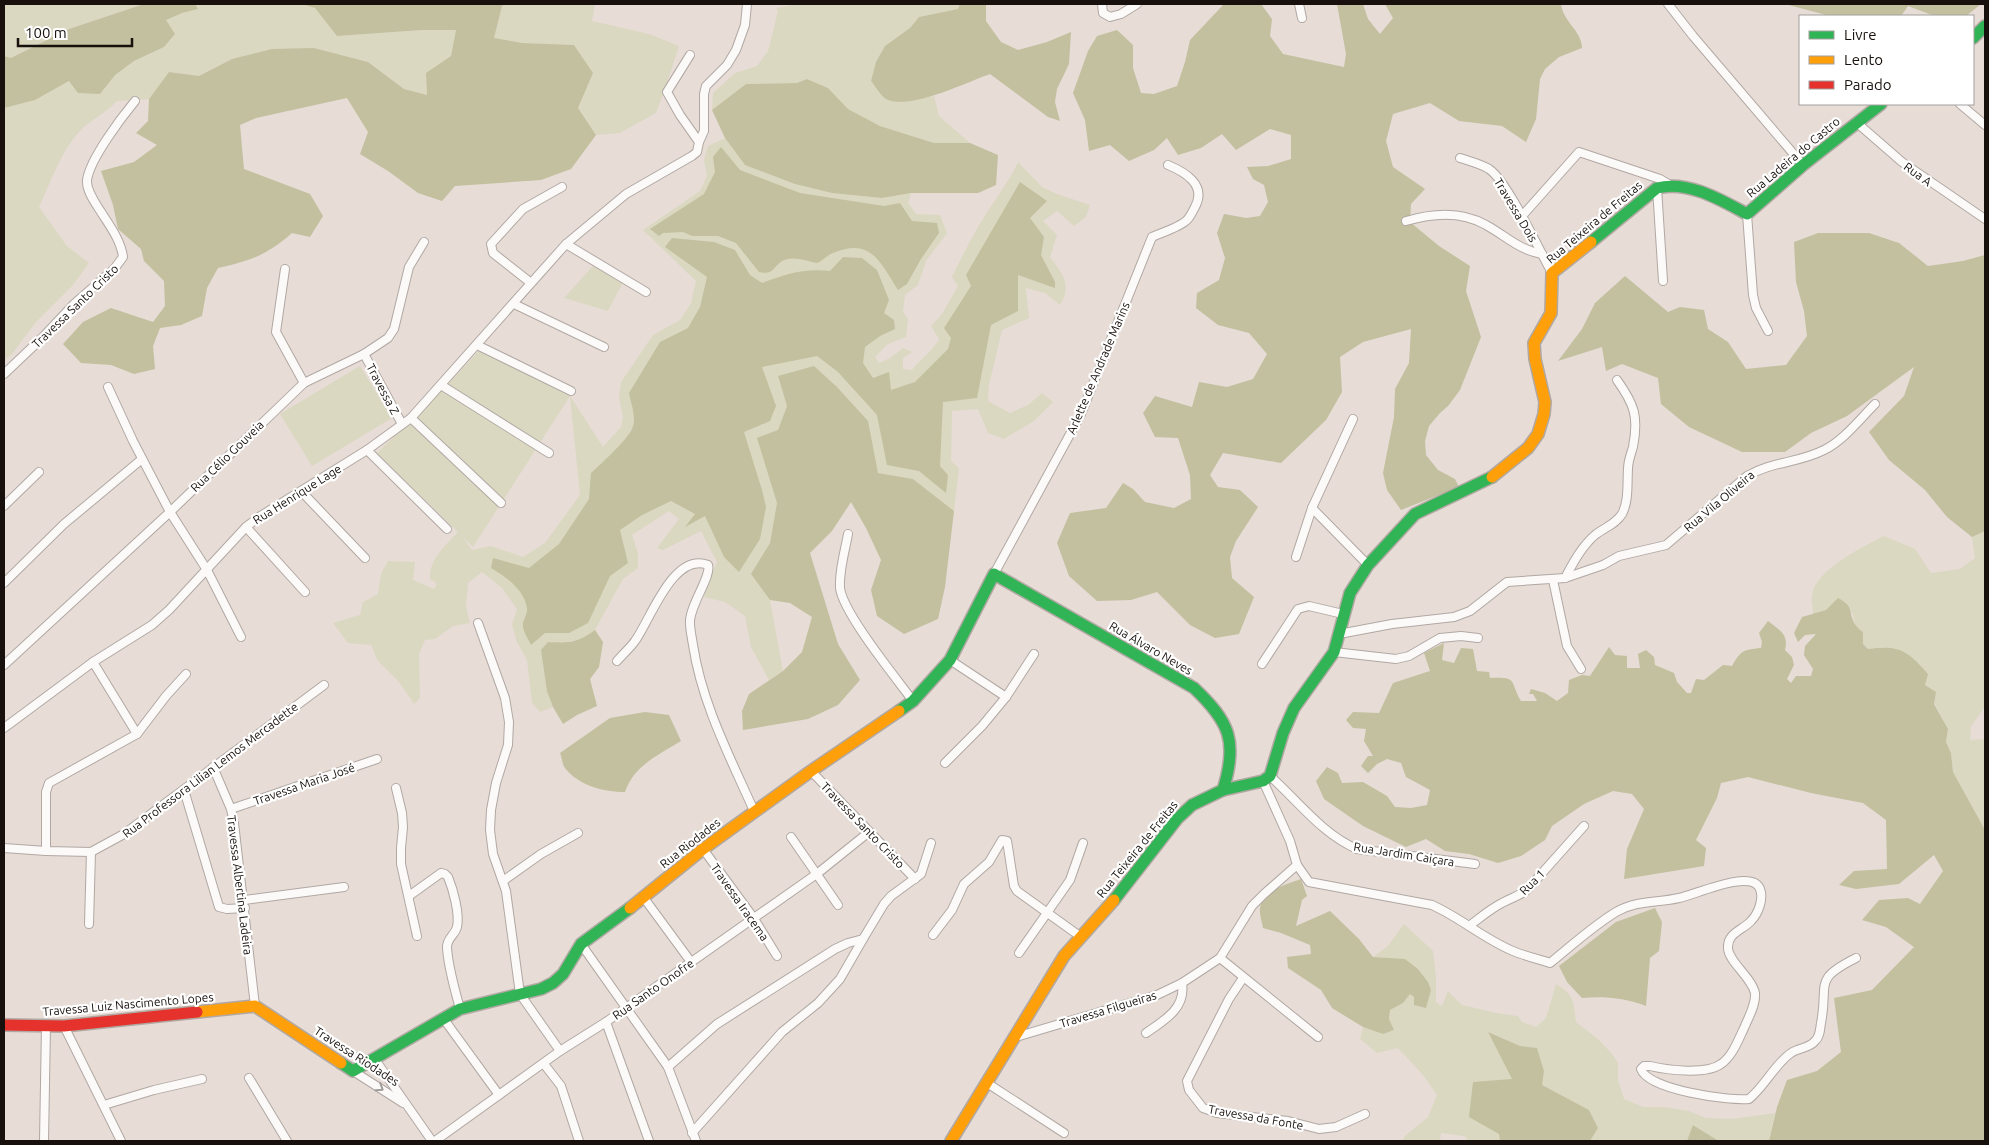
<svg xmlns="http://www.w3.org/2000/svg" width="1989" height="1145" viewBox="0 0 1989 1145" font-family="Ubuntu,sans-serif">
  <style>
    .green { fill: #dad8c1; fill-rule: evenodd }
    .forest { fill: #c2c09e }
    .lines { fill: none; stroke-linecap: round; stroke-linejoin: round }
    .street-casing { stroke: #b1a8a3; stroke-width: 10 }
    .fast-casing { stroke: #b1a8a3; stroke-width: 14 }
    .slow-casing { stroke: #b1a8a3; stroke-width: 14 }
    .jam-casing { stroke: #b1a8a3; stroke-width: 14 }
    .street { stroke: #fbfaf9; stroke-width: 8 }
    .fast { stroke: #30b455; stroke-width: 11 }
    .slow { stroke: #ff9f0a; stroke-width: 11 }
    .jam { stroke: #e5322d; stroke-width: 11 }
    .oneway { stroke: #a09c9a }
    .labels { text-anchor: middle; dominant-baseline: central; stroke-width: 4.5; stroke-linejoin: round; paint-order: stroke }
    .street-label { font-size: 12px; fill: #17100c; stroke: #fff }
  </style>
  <rect width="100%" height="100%" fill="#e7dcd6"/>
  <!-- green -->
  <g class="green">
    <polygon points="4,4 144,4 69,29 11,58 4,56"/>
    <path d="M195 4H302L315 8 338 36 422 30H456L451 56 426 73 427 95 404 89 368 62 314 48 232 59 199 76 169 72 149 99 117 101C107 112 94 118 83 128 61 149 52 180 39 207L67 246 89 263 73 285 36 322 12 354 4 361V108L35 100 69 81 100 94 114 75 134 61 164 47 165 20 182 13 198 9Z"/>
    <polygon points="506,4 595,4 592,21 649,34 679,46 665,89 656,113 620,133 596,135 578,108 593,73 574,45 522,43 494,38 502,6"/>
    <polygon points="798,4 960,4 958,9 919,17 910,28 885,46 871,81 886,99 904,102 934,96 939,116 970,143 934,143 880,126 848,109 828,88 807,79 797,83 746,84 712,110 713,93 735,73 757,66 768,51 778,11 776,8"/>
    <path d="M725 138 745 165 795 184 832 193 882 198 911 193 908 203 916 214 940 215 947 233 926 261 918 285 905 295 903 312 908 319 906 337 888 344 875 357 879 363 890 358 903 348 912 352 903 358V369L912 370C920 359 933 351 939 339L931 326 942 314 958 286 952 277C965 250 979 223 996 199 1004 186 1012 176 1018 162L1042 187 1057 194 1090 205 1086 217 1074 226 1057 211 1043 221 1057 235 1050 257C1062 273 1073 285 1060 305L1045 293 1026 288 1029 318 1002 330 989 385 988 401 1010 413 1028 405 1042 393 1053 402 1034 421 1004 439 988 433 978 409 952 411 951 461 959 468 954 511 913 479 878 473 872 449 778 376 787 406 778 430 768 471 777 503 770 543 752 574 770 600 783 671 769 680 751 647 745 616 725 602 704 597 707 584 717 562 701 531 663 550 657 548 679 519 669 511 632 535 638 553V568L623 579 595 630 582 639 570 643 548 642C546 668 543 683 553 707L540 712 532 703 527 660 517 642 512 625 517 609 502 588 482 572 468 583 466 607 470 623 453 626 435 639 425 640 419 654 420 698 414 704 399 682 378 661 371 645 348 643 333 623 360 615 363 602 378 594 381 574 388 561 415 562 413 580 434 589 437 584 430 579C429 559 446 545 458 532L377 453 442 390 479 351 570 396 603 447 621 427 623 417 619 397 621 382 653 335 680 320 691 303 696 281 643 230 700 191 707 176 704 160 708 146ZM570 396 580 495 545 543 523 557 491 546 472 550 462 536 473 547Z"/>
    <polygon points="593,266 623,282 608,311 564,298"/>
    <polygon points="360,366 392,418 312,466 280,414"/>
    <path d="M1985 531V707L1971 726 1970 740 1985 739V830L1953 772 1951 753 1946 742 1948 729 1925 685 1922 667 1905 653 1881 647 1869 649 1863 644V632L1854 624 1853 614 1838 599 1826 610 1813 614C1813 608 1811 601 1812 595 1815 570 1864 546 1884 536L1915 549 1931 573 1960 569 1975 558 1972 537Z"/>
    <path d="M1404 924 1433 951 1436 978V1002L1442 1006 1448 991 1462 1005 1496 1013 1518 1016 1522 1022 1536 1027 1546 1018 1556 984C1574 994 1574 1003 1576 1022L1598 1039 1613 1055 1618 1063V1080L1624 1099 1643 1107H1664L1689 1111 1706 1118 1731 1119 1775 1113 1769 1141H1718L1694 1125 1687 1141H1590L1598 1128 1589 1110 1541 1085 1544 1071 1537 1048 1520 1046 1488 1032 1512 1079 1499 1134 1500 1141H1469L1464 1136 1441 1133 1440 1141H1402L1406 1135 1428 1117 1437 1095 1423 1075 1398 1048 1377 1053 1360 1039 1363 1027 1383 1034 1394 1030 1389 1019 1390 1010 1403 1003 1410 994 1414 997V1005L1418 968 1405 959 1373 957 1388 946Z"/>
  </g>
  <!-- forest -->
  <g class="forest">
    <polygon points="144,4 195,4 198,9 182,13 166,20 175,34 164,47 134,61 115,75 100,94 78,93 69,81 35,100 4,108 4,56 11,58 69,29"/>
    <path d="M302 4H506L502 6 494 38 522 43 574 45 593 73 578 108 596 135 571 169 541 180 455 186 442 201 418 193 388 171 360 154 368 132 347 98 256 118 240 125 244 169 310 194 323 216 310 237 292 233C267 255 250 261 218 268L207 288 202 316 181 325 160 328 153 346 155 369 134 374 111 365 81 363 63 344 83 322 111 308 153 322 165 306 164 281 144 261 141 249 118 229 113 205 101 171 134 162 157 145 136 133 148 121 149 99 169 72 199 76 232 59 272 49 314 48 368 62 404 89 427 95 426 73 451 56 456 30H422L337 36 315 8Z"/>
    <path d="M960 4H986V21L1001 42 1018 50 1047 42 1071 32 1069 64 1057 89 1055 102 1060 121 1048 117 990 74C967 82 909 111 886 99 881 96 875 86 871 81L876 62 885 46 910 28 919 17 958 9Z"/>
    <path d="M1224 4H1261L1272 19 1270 36 1283 54 1344 67 1346 54 1337 4H1363L1368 19 1380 34 1393 18 1385 4H1561C1563 22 1582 31 1582 48L1559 57 1545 69 1540 79 1536 119 1526 142 1502 126 1459 121 1430 103 1393 114 1386 141 1393 167 1425 189 1411 204 1410 222 1439 246 1470 266 1466 291 1481 337 1460 390 1448 406 1440 413 1429 426 1425 441 1426 455 1438 470 1455 479 1459 487 1401 510 1387 490 1383 473 1394 417 1395 389 1409 363 1411 329 1363 342 1340 357 1342 392 1326 420 1281 463 1223 453 1210 475 1218 487 1240 490 1258 507 1236 541 1230 557 1232 578 1254 597 1239 634 1215 638 1190 625 1157 592 1131 600 1097 601 1069 576 1057 543 1070 513 1106 508 1123 483 1133 489 1145 502 1174 508 1191 499 1190 475 1178 438 1155 437 1143 413 1155 396 1192 407 1199 382 1227 387 1253 379 1267 354 1249 333 1218 325 1196 308 1197 293 1219 280 1225 258 1217 233 1224 214 1246 218 1260 216 1268 202 1264 185 1253 179 1247 167 1268 166 1291 159V135L1270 129 1236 150 1222 134 1201 148 1178 155 1167 138 1154 150 1129 161 1110 145 1089 151 1085 120 1073 93 1088 51 1097 36 1117 30 1133 45V68L1141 93 1154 94 1177 86 1185 62 1190 40Z"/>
    <polygon points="1785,4 1981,4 1966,16 1932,15 1908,6 1901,16 1830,16"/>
    <polygon points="807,79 828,88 848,109 880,126 934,143 970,143 998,155 996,185 978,193 911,193 882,198 832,193 795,184 745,165 725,138 712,110 746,84 797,83"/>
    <path d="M721 147 740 170 800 193 884 206 900 203 912 221 937 223 939 233 921 259 907 284 898 290C880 262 871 237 833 253 827 255 823 261 817 263 807 261 792 255 782 261 772 268 774 275 759 272L736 243 718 236H692L683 232 663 233 659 236 650 229 704 194 715 172 713 157Z"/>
    <path d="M1020 182 1047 201 1030 218 1044 237 1041 255 1055 282V288L1018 275V311L991 325 977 398 943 402 940 466 948 475 946 493 919 471 887 465 877 415 838 372 817 356 762 367 776 406 770 421 744 432 762 490 766 507 760 539 739 572 724 557 705 516 685 527 695 514 671 501 642 515 620 530 628 563 610 576 588 623 569 633H545L531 645C528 638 522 631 523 623 524 618 528 613 527 608 524 589 506 577 491 568L493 558 529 568 559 544 589 499 591 473C601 464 627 440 632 429 637 418 631 404 629 393L660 342 688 328 700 307 707 277 665 247 672 238 714 242 735 250 750 275 762 283C786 274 804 268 830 271L843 257 862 258 877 270 889 300 884 313 894 320 895 329 880 336 865 347 863 363 873 378 889 372 891 390 915 382 948 349 951 338 944 328 971 286 966 275Z"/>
    <polygon points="1818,233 1869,233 1899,243 1928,266 1963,261 1985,255 1985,531 1972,537 1947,517 1925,490 1889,460 1869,432 1904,396 1914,367 1847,416 1811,433 1785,452 1742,452 1689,427 1661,404 1658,378 1622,364 1606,371 1602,347 1558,361 1582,329 1595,303 1625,276 1668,312 1680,307 1704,310 1708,329 1728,342 1746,369 1786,365 1807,336 1804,311 1796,282 1794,242"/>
    <polygon points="814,366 837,387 868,421 878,473 913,479 954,511 945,587 938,619 904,634 877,616 871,590 881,560 866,528 851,502 832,531 810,553 838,644 860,680 838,705 808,719 743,730 742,711 749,694 783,671 802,652 812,617 790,603 770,600 751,574 770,543 777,503 757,438 778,430 787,406 778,376"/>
    <path d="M1838 598C1854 607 1848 609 1854 623 1856 626 1860 630 1863 632V644L1868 649C1899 645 1907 650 1928 674L1925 685 1936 692 1934 704 1948 729 1946 742 1951 753 1953 772 1985 830V1141H1769L1777 1107 1787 1080 1817 1071 1841 1052 1834 998 1872 990 1914 947 1886 927 1862 920 1879 900 1908 898 1920 904 1943 871 1934 855 1899 884 1856 889 1839 885 1854 871 1887 869 1886 820 1863 803 1811 793 1748 777 1721 783 1717 798 1696 840 1706 848 1704 866 1624 879 1627 849 1644 809 1632 794 1613 791 1584 804 1552 826 1545 840 1521 856 1498 863 1469 854 1445 851 1426 839 1406 847 1363 826 1324 799 1316 781 1327 767 1338 773 1342 783 1363 782 1387 796 1395 807 1411 808 1427 805 1430 790 1406 777 1401 763 1387 759 1377 764 1368 773 1361 766 1368 756H1373L1364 741 1366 729 1353 728 1346 720 1353 712 1379 713 1393 683 1430 671 1424 653 1444 643 1442 660 1454 663 1461 648 1473 649 1477 671 1489 672 1490 678C1519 677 1509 681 1521 701H1537L1533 694H1529L1531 689 1545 693 1557 701 1568 693 1569 680 1582 675 1590 676 1609 647 1615 655 1627 656V668H1640L1638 654 1646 650 1654 657 1655 665 1674 673 1677 682 1687 693H1691L1696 679 1704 680 1723 665 1732 666C1741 650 1743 650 1761 648L1762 642 1759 633 1768 621C1779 630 1789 634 1785 650L1792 657 1794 665 1787 679 1791 683 1796 676H1811L1813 669 1804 655 1805 646 1816 634 1805 635 1798 642 1794 633 1802 617 1826 610Z"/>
    <path d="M595 630 603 642 599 667 590 679 597 706 577 715 563 724 553 707 547 691 541 650 548 642C570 643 577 643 595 630Z"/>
    <path d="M645 712 669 715 681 741C659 755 634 765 625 792 604 792 579 786 565 768 562 764 562 757 560 753L610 718Z"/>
    <path d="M1301 879 1307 896 1302 900 1296 926 1330 911 1359 939 1373 957 1405 959 1417 968 1428 982 1431 990 1426 1008 1414 1005V997L1410 994 1403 1003 1390 1010 1389 1019 1394 1030 1383 1034 1363 1027 1332 1008 1321 990 1288 968 1287 957 1311 954 1310 945 1281 933 1263 928C1262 922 1259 914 1260 908 1262 891 1287 884 1301 879Z"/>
    <path d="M1655 908 1662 922 1659 951 1650 958 1646 1006C1625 998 1604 996 1582 998L1567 982 1559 966 1616 922Z"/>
    <polygon points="1488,1032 1520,1046 1537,1048 1544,1071 1542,1085 1589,1110 1598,1128 1590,1141 1500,1141 1499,1134 1469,1117 1473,1082 1512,1079"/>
    <polygon points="1693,1125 1717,1140 1718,1141 1687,1141"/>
  </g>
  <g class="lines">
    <!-- street casing -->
    <g class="street-casing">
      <g id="street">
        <polyline points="1102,4 1103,13 1110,17 1121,14 1137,4"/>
        <polyline points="1299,4 1302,18"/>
        <polyline points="1668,4 1693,36 1803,165"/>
        <polyline points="1960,104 1985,125"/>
        <polyline points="1856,122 1902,162 1985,219"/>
        <polyline points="699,142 704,131 704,94 706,86 727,65 736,50 745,25 747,4"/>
        <path d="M1460 158C1469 161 1481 164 1489 169 1508 182 1539 250 1552 273"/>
        <polyline points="1657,188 1663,281"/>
        <polyline points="1747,214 1753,295 1756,308 1768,331"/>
        <polyline points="1522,216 1579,152 1660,179 1670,185"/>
        <path d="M1406 221C1433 213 1462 211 1486 225 1506 236 1519 250 1542 254"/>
        <polyline points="566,244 646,292"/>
        <polyline points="285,269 276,332 304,383"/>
        <polyline points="531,283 493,253 491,244 523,209 562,187"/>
        <polyline points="514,304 604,347"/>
        <polyline points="477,345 571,391"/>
        <polyline points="364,354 402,424"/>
        <path d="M4 374 43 337 74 304 114 269 123 257C121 241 110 226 101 212 96 204 86 191 87 180 90 159 121 118 135 101"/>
        <polyline points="441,385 549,453"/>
        <polyline points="108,387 133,441 170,512 207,570 241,637"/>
        <polyline points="411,418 501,503"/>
        <polyline points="367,450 447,529"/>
        <polyline points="301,491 365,558"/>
        <polyline points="4,506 39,472"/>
        <polyline points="1312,508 1368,565"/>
        <polyline points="246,527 305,592"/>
        <path d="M848 534C845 551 839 570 840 588 843 613 896 678 913 701"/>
        <polyline points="1296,557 1312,508 1353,419"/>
        <path d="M994 574 1081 414 1152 237C1161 233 1180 227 1187 220 1190 217 1193 211 1195 207 1207 185 1185 172 1168 165"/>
        <path d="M1565 578C1573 563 1582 546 1595 535 1605 527 1615 525 1622 514 1629 501 1627 483 1628 469 1628 461 1631 454 1633 447 1639 416 1634 404 1617 380"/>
        <polyline points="1553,580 1567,646 1581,669"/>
        <polyline points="4,583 64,524 142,459"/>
        <polyline points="478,623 505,698 509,722 508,745 496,783 491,810 490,830 493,854 506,891 520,994 560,1051"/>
        <path d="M1339 634 1392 624 1454 617 1470 611 1507 582 1565 578 1603 565 1619 556 1666 545 1747 476C1773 461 1799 463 1824 450 1843 441 1860 419 1875 404"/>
        <polyline points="1334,652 1396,659 1409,656 1440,638 1461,636 1478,638"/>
        <polyline points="950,660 1006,697"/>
        <path d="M617 661C623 654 630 648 635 641 650 621 673 551 708 565 712 576 689 606 690 623 690 630 692 638 693 645 702 704 730 757 754 811"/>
        <polyline points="93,662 137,734"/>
        <polyline points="1262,664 1298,609 1309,606 1343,614"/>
        <polyline points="4,665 170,512 304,383 364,354 388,338 394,329 409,267 424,242"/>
        <polyline points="4,728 93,662 152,625 169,610 246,527 259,517 367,450 411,418 566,244 626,194 692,156 697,152 699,142 680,115 667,92 690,55"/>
        <polyline points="945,763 982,726 1006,697 1034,654"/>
        <polyline points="213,767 231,809 234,823 255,1006"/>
        <polyline points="811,771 915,879"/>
        <path d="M1270 776C1298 801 1322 834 1357 849L1475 864"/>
        <path d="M1263 781 1290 841 1297 865 1309 882 1432 905C1461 918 1484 939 1513 951 1525 956 1538 959 1550 963 1571 946 1593 926 1616 912 1637 900 1657 903 1679 898 1695 895 1752 868 1760 889 1764 899 1758 914 1751 921 1743 930 1727 933 1728 948 1728 961 1752 978 1755 993 1756 1005 1749 1016 1745 1026 1739 1038 1733 1056 1721 1064 1706 1075 1667 1070 1650 1066H1644L1641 1069C1648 1090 1729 1101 1749 1099 1765 1086 1775 1064 1791 1053 1798 1048 1810 1048 1815 1041 1820 1037 1820 1029 1821 1023 1829 983 1812 980 1856 958"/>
        <polyline points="396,788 402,813 403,827 401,848 401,864 417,936"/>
        <polyline points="184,790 219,907 227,909 245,908"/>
        <polyline points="231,809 377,759"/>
        <polyline points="791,837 838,905"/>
        <polyline points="4,848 46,851 91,852 124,834 324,685"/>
        <polyline points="703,849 753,917 777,956"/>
        <polyline points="46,851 46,792 49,783 137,734 166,696 186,674"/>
        <polyline points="503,881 541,854 578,833"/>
        <path d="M409 896 441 873 445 874 448 877C453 889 460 914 457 927 455 935 447 938 447 947 448 968 455 989 460 1009"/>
        <polyline points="644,898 691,962"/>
        <polyline points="244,900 344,887"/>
        <polyline points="89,924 91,852"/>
        <path d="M1469 926C1480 918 1490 909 1502 903 1511 898 1519 896 1527 890L1584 826"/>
        <polyline points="933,935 952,910 964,884 989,862 1002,840 1007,841 1008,847 1014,886 1017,891 1081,937"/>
        <polyline points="581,944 668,1067 696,1141"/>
        <polyline points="1019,953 1070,880 1083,843"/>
        <polyline points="1220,958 1318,1037"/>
        <polyline points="1243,978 1229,999 1187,1081 1189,1090 1203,1108 1217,1113 1288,1121 1319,1129 1336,1127 1365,1114"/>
        <polyline points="443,1018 499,1095"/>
        <polyline points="606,1022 649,1141"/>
        <polyline points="64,1026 121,1141"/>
        <path d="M1146 1033C1165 1020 1186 1008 1182 983"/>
        <polyline points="1016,1037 1157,995 1182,983 1220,958 1252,906 1264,894 1297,865"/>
        <polyline points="374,1058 432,1141"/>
        <polyline points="544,1064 561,1086 579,1141"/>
        <polyline points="668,1067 717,1024 835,949 848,943 863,939 884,904 891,896 921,874 931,843"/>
        <polyline points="353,1071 403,1103"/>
        <polyline points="249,1078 287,1141"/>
        <polyline points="987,1083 1064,1133"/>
        <polyline points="104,1105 154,1090 202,1079"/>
        <polyline points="692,1133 782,1032 818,1003 840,979 863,939"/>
        <polyline points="44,1141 46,1026"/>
        <polyline points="435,1141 560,1051 606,1022 818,873 869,832"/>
      </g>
    </g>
    <!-- fast casing -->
    <g class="fast-casing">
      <g id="fast">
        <polyline points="1973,38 1985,26"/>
        <path d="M1591 242 1657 188C1688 180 1721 200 1747 214L1803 165 1881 104"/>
        <path d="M899 711 913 701 950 660 994 574 1194 688C1230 722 1238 742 1223 790"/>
        <polyline points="1114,900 1177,819 1192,805 1223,790 1263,781 1270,776 1283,733 1294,708 1334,652 1350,593 1368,565 1415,514 1492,477"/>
        <polyline points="341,1063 353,1071 460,1009 541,989 553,983 563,974 581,944 630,908"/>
      </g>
    </g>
    <!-- slow casing -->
    <g class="slow-casing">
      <g id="slow">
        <polyline points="1492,477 1528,448 1538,434 1544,414 1545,402 1535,359 1534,343 1551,313 1552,273 1591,242"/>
        <polyline points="630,908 703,849 811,771 899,711"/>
        <polyline points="197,1012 255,1006 341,1063"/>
        <polyline points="951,1141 1064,956 1114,900"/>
      </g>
    </g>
    <!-- jam casing -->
    <g class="jam-casing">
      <polyline id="jam" points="4,1025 64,1026 197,1012"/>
    </g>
    <!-- street -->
    <use href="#street" class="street"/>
    <!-- fast -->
    <use href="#fast" class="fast"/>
    <!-- slow -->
    <use href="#slow" class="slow"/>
    <!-- jam -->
    <use href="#jam" class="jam"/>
  </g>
  <!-- one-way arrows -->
  <defs><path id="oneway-chevron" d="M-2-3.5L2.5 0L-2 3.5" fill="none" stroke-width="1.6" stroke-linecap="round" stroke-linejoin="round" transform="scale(1.25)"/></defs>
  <use class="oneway" href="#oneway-chevron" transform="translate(380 1088) rotate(33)"/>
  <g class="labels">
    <!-- street labels -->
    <g class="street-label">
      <text transform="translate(1793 157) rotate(-40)">Rua Ladeira do Castro</text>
      <text transform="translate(1918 174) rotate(36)">Rua A</text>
      <text transform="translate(1516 210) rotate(59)">Travessa Dois</text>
      <text transform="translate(1594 222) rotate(-40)">Rua Teixeira de Freitas</text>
      <text transform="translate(75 306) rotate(-44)">Travessa Santo Cristo</text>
      <text transform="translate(1098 368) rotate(-67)">Arlette de Andrade Marins</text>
      <text transform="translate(383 389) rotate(62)">Travessa Z</text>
      <text transform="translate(227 456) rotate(-44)">Rua Célio Gouveia</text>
      <text transform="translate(297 494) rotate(-32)">Rua Henrique Lage</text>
      <text transform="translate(1719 501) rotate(-40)">Rua Vila Oliveira</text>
      <text transform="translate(1151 648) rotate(30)">Rua Álvaro Neves</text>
      <text transform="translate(210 770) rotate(-37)">Rua Professora Lilian Lemos Mercadette</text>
      <text transform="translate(304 784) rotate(-19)">Travessa Maria José</text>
      <text transform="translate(863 825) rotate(46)">Travessa Santo Cristo</text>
      <text transform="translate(690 843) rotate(-38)">Rua Riodades</text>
      <text transform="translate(1137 849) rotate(-51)">Rua Teixeira de Freitas</text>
      <text transform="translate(1404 854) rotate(9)">Rua Jardim Caiçara</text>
      <text transform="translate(1532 882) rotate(-45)">Rua 1</text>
      <text transform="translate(240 885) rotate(83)">Travessa Albertina Ladeira</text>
      <text transform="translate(740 902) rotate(55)">Travessa Iracema</text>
      <text transform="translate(653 989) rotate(-35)">Rua Santo Onofre</text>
      <text transform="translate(128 1004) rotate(-5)">Travessa Luiz Nascimento Lopes</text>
      <text transform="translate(1108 1009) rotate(-17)">Travessa Filgueiras</text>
      <text transform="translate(357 1056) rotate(33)">Travessa Riodades</text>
      <text transform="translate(1256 1117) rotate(10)">Travessa da Fonte</text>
    </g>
  </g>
  <!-- border -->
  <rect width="1989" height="1145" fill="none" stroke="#17100c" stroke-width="10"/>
  <!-- legend -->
  <rect x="1799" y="15" width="175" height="90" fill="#ffffff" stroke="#a29f9e"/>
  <rect x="1809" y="31" width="25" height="8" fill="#30b455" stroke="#a29f9e"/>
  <text x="1844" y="40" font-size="15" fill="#17100c">Livre</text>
  <rect x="1809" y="56" width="25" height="8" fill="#ff9f0a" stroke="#a29f9e"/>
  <text x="1844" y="65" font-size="15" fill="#17100c">Lento</text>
  <rect x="1809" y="81" width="25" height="8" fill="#e5322d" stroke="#a29f9e"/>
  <text x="1844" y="90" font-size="15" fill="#17100c">Parado</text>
  <!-- scale -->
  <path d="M18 38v8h114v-8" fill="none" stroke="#17100c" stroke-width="2.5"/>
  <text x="25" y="38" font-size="15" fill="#17100c" stroke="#ffffff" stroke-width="4" paint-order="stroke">100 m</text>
</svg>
